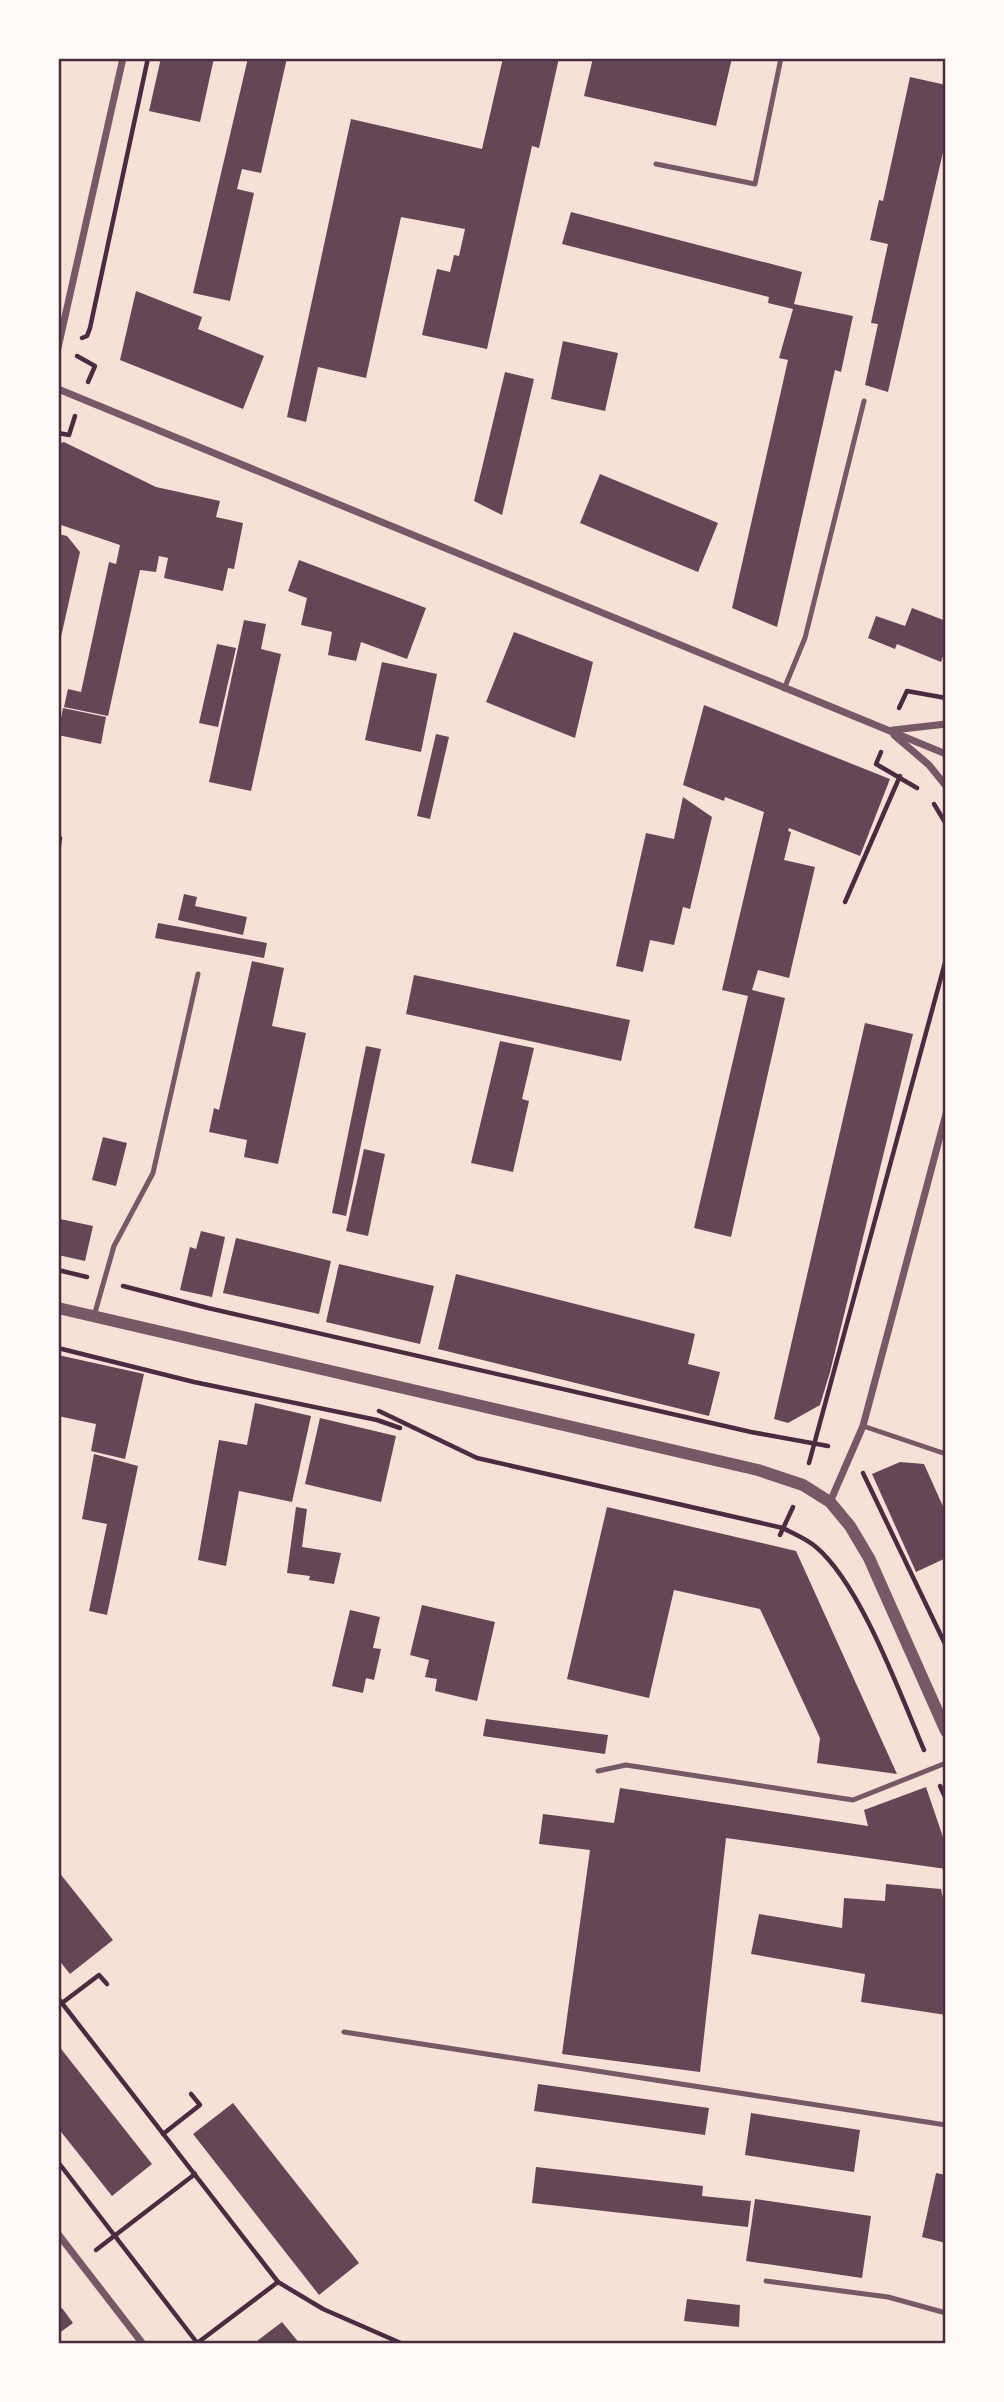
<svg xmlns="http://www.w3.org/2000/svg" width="1004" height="2402" viewBox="0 0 1004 2402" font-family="'Sofia Sans Condensed',sans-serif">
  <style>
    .building { fill: #644757 }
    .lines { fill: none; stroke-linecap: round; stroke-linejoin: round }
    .path { stroke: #4a2c40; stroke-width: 4.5 }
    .service { stroke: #755966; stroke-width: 5 }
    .minor { stroke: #755966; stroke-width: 7 }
    .tertiary { stroke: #755966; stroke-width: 12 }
    .neatline { fill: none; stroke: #4a2c40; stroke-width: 2.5 }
  </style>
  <rect width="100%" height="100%" fill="#f7e1d7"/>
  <!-- building -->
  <g class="building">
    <polygon points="161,58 214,58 200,122 149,111"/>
    <polygon points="248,58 287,58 261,173 242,169 237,189 254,193 230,301 193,293"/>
    <polygon points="503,58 559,58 539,148 532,146 487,349 422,335 437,269 450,272 454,255 459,256 465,229 401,217 366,378 318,367 306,422 287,417 351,119 482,149"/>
    <polygon points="593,58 732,58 716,126 584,96"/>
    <polygon points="910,77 946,85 946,139 888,392 865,385 878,324 871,323 888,244 870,240 879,200 883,201"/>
    <polygon points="571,212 802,272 794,304 853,316 841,372 835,370 777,627 732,608 788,360 779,358 793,309 768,303 769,297 562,244"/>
    <polygon points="136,291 202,317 198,329 264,356 243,409 120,360"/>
    <polygon points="563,341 618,353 605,411 551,399"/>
    <polygon points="505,372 534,379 502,515 474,501"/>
    <polygon points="64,442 156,487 220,501 216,517 243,523 234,569 228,568 223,591 164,578 168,558 159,556 156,572 140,570 108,716 64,707 68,689 81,692 109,562 116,564 120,545 58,524 58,444"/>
    <polygon points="600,474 718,523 698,572 580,523"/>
    <polygon points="58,534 67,536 80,552 59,646"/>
    <polygon points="299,560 426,608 407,659 361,642 356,661 328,655 332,632 301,625 307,598 288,591"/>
    <polygon points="912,608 946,621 946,658 943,656 941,662 897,644 895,649 868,638 876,616 905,626"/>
    <polygon points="244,620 266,624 261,649 281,654 251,791 209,782"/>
    <polygon points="514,632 593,662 575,738 486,702"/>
    <polygon points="217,644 236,648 218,727 199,723"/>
    <polygon points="382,662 437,674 421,752 365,740"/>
    <polygon points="704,705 890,779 860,856 789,828 788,831 791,832 784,860 815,867 789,978 758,970 752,990 785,998 731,1237 694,1228 748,996 722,990 764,812 725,797 724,801 683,785"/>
    <polygon points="63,708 106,717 101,744 58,735"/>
    <polygon points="436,734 449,737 430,819 417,816"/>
    <polygon points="683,797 712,817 690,909 683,907 674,945 650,940 643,972 616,966 646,833 674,839"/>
    <polygon points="184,894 197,897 195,906 247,917 243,935 178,920"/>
    <polygon points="158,923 267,943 264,958 155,938"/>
    <polygon points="252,961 284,968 272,1026 306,1033 278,1164 244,1157 247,1140 209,1132 214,1108 219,1110"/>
    <polygon points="414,975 630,1020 621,1061 406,1014"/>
    <polygon points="865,1023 913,1034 830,1372 820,1405 788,1423 774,1419"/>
    <polygon points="500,1041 534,1048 522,1099 529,1101 513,1172 471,1163"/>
    <polygon points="366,1046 381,1049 346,1216 332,1213"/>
    <polygon points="103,1137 127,1143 116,1186 92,1180"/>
    <polygon points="364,1149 385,1154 368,1236 346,1231"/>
    <polygon points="60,1219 93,1226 85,1261 58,1255"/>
    <polygon points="201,1231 225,1237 212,1297 180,1290 190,1247 196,1249"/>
    <polygon points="236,1238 331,1261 319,1314 223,1293"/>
    <polygon points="339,1264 434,1286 420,1344 326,1322"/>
    <polygon points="456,1274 695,1334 688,1364 720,1372 709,1416 438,1349"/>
    <polygon points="58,1355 144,1374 125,1459 91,1451 96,1424 58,1416"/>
    <polygon points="255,1403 311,1416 292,1502 239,1491 226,1566 198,1560 219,1440 247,1445"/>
    <polygon points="320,1418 396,1436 381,1502 305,1484"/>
    <polygon points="94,1454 138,1466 107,1615 89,1611 107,1524 82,1519"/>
    <polygon points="900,1462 924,1464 946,1513 946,1558 916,1572 872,1474"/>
    <polygon points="296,1507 307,1509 302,1547 341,1553 334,1584 309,1580 310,1576 287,1573"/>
    <polygon points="607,1507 796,1551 897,1774 817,1763 820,1738 760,1609 674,1590 649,1698 567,1679"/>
    <polygon points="422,1605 495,1622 477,1701 435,1691 437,1679 425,1677 429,1660 410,1655"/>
    <polygon points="350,1610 380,1617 373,1648 381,1649 374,1680 366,1678 363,1693 332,1686"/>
    <polygon points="486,1719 608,1735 605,1754 483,1736"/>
    <polygon points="926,1787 946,1846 946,1869 726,1838 700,2072 562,2054 590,1850 539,1844 543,1814 614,1823 620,1788 868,1826 864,1810"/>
    <polygon points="58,1871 113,1940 70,1974 58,1959"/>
    <polygon points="886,1884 941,1889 946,1911 946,2015 861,2002 865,1974 751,1954 759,1914 842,1928 844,1898 885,1901"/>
    <polygon points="58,2045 152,2164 112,2196 58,2128"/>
    <polygon points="538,2084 709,2108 705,2135 534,2111"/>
    <polygon points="233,2103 359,2263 319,2295 193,2134"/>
    <polygon points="751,2113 860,2130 854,2172 745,2155"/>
    <polygon points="536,2167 703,2186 702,2196 751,2201 748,2227 532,2203"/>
    <polygon points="936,2173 946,2175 946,2243 922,2237"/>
    <polygon points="755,2199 871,2216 862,2278 746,2261"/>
    <polygon points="687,2299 740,2305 739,2327 684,2321"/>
    <polygon points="62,2308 73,2323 58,2334 58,2311"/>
    <polygon points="282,2322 300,2344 253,2344"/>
  </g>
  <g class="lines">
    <!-- path -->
    <g class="path">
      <polyline points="82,338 87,336 90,328 148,58"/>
      <polyline points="77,356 95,366 88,382"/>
      <polyline points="58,433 69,435 75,416"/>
      <polyline points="899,708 907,691 946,698"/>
      <polyline points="881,752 876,764 917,788"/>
      <polyline points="934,804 946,824"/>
      <polyline points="58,836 60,838 58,853"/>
      <polyline points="845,902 900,776"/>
      <polyline points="58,1270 87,1277"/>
      <polyline points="123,1286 208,1308 751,1432 828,1446"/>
      <polyline points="58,1348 194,1382 377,1420 400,1428"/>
      <path d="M379 1411 477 1458 783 1528C794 1534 807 1539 816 1547 861 1585 900 1694 924 1750"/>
      <polyline points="809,1463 946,959"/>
      <polyline points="863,1473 946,1646"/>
      <polyline points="780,1535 793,1507"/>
      <polyline points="940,1786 946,1799"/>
      <polyline points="58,1998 278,2282 196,2344"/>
      <polyline points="62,2003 99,1975 107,1984"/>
      <polyline points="163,2134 200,2105 191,2094"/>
      <polyline points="58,2162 198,2344"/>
      <polyline points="96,2250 195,2174"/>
      <polyline points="278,2282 323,2309 403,2344"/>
    </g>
    <!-- service -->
    <g class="service">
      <polyline points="656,164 755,184 781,58"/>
      <polyline points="784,689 805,638 864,401"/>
      <polyline points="94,1316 114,1246 153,1173 198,974"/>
      <polyline points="863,1426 946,1454"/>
      <polyline points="598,1771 626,1765 853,1800 946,1763"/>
      <polyline points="344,2032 946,2125"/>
      <polyline points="766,2281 888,2297 946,2313"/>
    </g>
    <!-- minor -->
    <g class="minor">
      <polyline points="58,348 123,58"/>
      <polyline points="58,389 946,754"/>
      <polyline points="893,730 946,724"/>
      <polyline points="894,735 929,765 946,786"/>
      <polyline points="830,1502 863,1426 946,1114"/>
      <polyline points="58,2234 143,2344"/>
    </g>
    <!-- tertiary -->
    <polyline class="tertiary" points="58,1308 758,1470 803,1485 830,1502 850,1526 869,1558 946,1731"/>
  </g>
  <!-- border -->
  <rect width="1004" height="2402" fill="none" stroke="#fffaf5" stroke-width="119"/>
  <rect x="60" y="60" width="884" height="2282" class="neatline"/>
</svg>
